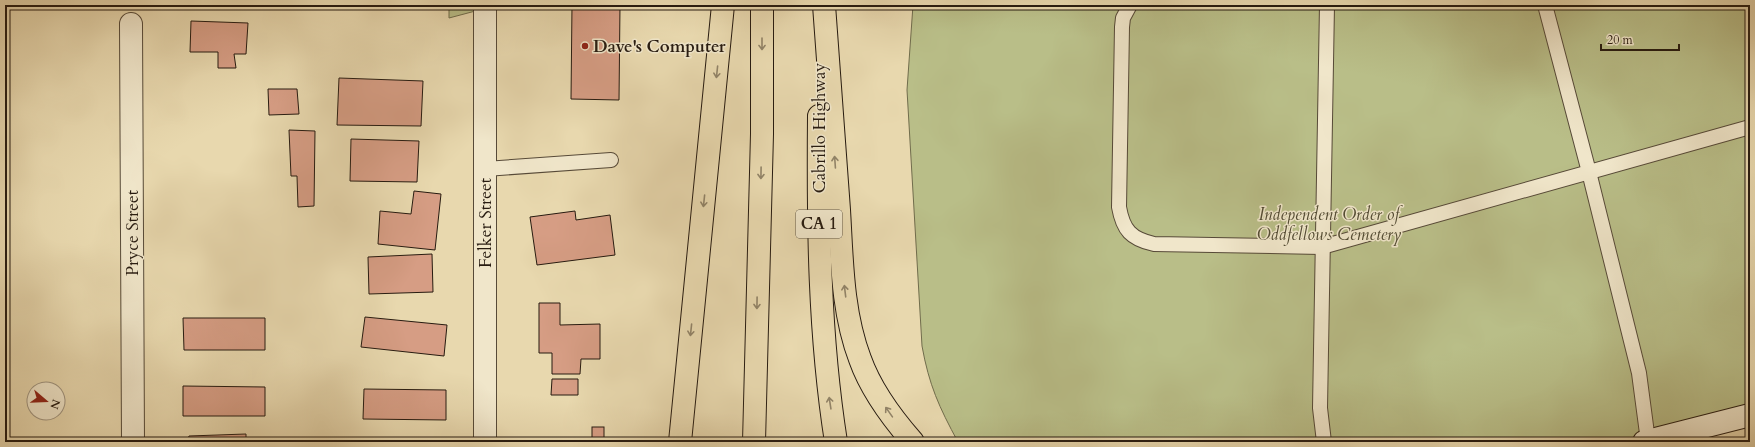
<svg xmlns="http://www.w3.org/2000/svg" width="1755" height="447" viewBox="0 0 1755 447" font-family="Cardo,serif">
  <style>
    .green { fill: #b9be88; stroke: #706c4c }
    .building { fill: #d69d84; stroke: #271b10 }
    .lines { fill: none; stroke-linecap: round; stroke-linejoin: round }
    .lane-casing { stroke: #574a38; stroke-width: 16 }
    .street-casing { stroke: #574a38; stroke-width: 24 }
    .secondary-casing { stroke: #271b10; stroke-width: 24 }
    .highway-casing { stroke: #271b10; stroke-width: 24 }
    .lane { stroke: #f0e6ca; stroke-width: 14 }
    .street { stroke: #f0e6ca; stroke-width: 22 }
    .secondary { stroke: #f0e6ca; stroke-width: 22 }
    .highway { stroke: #e8d8ae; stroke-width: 22 }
    .oneway { stroke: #918367 }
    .poi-dot { fill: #8f2418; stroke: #f0e6ca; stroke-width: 1.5 }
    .labels { text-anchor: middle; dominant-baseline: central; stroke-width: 3; stroke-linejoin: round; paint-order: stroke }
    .shield { fill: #f0e6ca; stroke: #635848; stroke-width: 1 }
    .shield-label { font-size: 16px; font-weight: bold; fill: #271b10 }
    .poi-label { font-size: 17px; font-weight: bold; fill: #271b10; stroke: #f0e6ca; text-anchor: start }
    .street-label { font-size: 17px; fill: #271b10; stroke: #f0e6ca }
    .park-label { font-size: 17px; font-style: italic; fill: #534c34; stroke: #f0e6ca }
  </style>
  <rect width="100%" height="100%" fill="#e8d8ae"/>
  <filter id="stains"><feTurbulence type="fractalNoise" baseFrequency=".005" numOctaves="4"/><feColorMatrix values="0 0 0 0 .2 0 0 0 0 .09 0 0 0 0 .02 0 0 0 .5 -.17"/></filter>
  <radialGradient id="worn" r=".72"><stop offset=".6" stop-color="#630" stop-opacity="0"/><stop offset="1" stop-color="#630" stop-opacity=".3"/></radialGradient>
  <!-- green -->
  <g class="green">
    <polygon points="449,5 498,5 449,18"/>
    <path d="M913 5H1750V409L1628 442H958C939 407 929 385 922 346L907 90Z"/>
  </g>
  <!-- building -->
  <g class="building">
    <polygon points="572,5 620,5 619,100 571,99"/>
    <polygon points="191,21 248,23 246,54 234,54 236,68 218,68 218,52 190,52"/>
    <polygon points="339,78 423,81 421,126 337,125"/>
    <polygon points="268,89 297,89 299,114 269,115"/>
    <polygon points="289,130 315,131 314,206 298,207 297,176 291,176"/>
    <polygon points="351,139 419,141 417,182 350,181"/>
    <polygon points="414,191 441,194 435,250 378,244 380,211 411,214"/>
    <polygon points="575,211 576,220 610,215 615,255 537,265 530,217"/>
    <polygon points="432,254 433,292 369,294 368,257"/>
    <polygon points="539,303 560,303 560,325 600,324 600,359 581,359 580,374 552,374 552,353 539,353"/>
    <polygon points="365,317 447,325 444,356 361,347"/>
    <polygon points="183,318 265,318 265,350 184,350"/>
    <polygon points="552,379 578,379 578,395 551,395"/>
    <polygon points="183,386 265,387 265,416 183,416"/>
    <polygon points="364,389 446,390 446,420 363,419"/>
    <rect x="592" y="427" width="12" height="14"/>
    <polygon points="246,434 246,442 187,442 189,436"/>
    <polygon points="266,439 299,440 299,442 266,442"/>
    <rect x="362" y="441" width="83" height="1"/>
  </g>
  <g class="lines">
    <!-- lane casing -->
    <g class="lane-casing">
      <g id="lane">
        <path d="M1130 5 1123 18 1122 27 1119 207C1123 230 1131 239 1154 244L1322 247 1750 127"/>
        <polyline points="1545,5 1589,172 1639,373 1648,441"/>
        <polyline points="485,169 611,160"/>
        <polyline points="1324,442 1320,408 1327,5"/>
      </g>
    </g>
    <!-- street casing -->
    <g class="street-casing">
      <g id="street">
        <polyline points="485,5 485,442"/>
        <polyline points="131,24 133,442"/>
      </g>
    </g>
    <!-- secondary casing -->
    <g class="secondary-casing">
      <polyline id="secondary" points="1644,442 1750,415"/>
    </g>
    <!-- highway casing -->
    <g class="highway-casing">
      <g id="highway">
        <path d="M824 5C829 73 834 142 839 210 842 259 842 312 860 359 871 390 891 417 913 442"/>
        <path d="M819 116C818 226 819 334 836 442"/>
        <polyline points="680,442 723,5"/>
        <polyline points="754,442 762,134 762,5"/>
      </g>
    </g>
    <!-- lane -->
    <use href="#lane" class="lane"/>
    <!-- street -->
    <use href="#street" class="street"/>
    <!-- secondary -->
    <use href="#secondary" class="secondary"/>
    <!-- highway -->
    <use href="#highway" class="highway"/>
  </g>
  <!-- one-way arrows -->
  <defs><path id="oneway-shaft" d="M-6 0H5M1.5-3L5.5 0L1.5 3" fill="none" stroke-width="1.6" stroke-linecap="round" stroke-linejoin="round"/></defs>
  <g class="oneway">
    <use href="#oneway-shaft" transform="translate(762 44) rotate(90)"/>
    <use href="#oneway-shaft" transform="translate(717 72) rotate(96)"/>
    <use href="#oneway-shaft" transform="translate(835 162) rotate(-94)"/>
    <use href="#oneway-shaft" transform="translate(761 173) rotate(91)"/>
    <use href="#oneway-shaft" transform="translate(704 201) rotate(96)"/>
    <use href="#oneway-shaft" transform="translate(845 291) rotate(-97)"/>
    <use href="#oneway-shaft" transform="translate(757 303) rotate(91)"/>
    <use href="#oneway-shaft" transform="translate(691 330) rotate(96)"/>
    <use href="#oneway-shaft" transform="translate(830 403) rotate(-99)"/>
    <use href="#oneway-shaft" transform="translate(889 412) rotate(-125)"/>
  </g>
  <!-- markers -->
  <circle class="poi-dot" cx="585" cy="46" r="4"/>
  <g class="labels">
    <!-- shield labels -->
    <rect class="shield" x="796" y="210" width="46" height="28" rx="3"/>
    <g class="shield-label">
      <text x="819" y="224">CA 1</text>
    </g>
    <!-- poi labels -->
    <g class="poi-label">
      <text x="593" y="46">Dave's Computer</text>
    </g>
    <!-- street labels -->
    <g class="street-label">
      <text transform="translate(819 128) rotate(-90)">Cabrillo Highway</text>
      <text transform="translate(485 223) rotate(-90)">Felker Street</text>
      <text transform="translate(132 233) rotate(-90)">Pryce Street</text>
    </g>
    <!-- park labels -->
    <g class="park-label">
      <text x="1329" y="214">Independent Order of<tspan x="1329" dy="20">Oddfellows Cemetery</tspan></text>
    </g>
  </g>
  <!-- margin -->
  <rect width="1755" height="447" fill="none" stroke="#e8d8ae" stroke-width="20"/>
  <rect x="6" y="6" width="1743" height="435" fill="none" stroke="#271b10" stroke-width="2"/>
  <rect x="10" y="10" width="1735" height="427" fill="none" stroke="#271b10"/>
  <!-- north arrow -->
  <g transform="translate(46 401) rotate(109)"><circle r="19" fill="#f0e6ca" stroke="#a09580"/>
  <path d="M0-3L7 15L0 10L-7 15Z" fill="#8f2418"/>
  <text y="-6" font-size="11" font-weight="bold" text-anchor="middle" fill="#271b10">N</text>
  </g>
  <!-- scale -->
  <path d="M1601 44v6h78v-6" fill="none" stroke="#271b10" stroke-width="2"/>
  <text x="1607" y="44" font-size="12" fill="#271b10" stroke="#f0e6ca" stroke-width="3" paint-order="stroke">20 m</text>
  <rect width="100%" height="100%" filter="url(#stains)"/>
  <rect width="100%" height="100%" fill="url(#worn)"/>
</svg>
